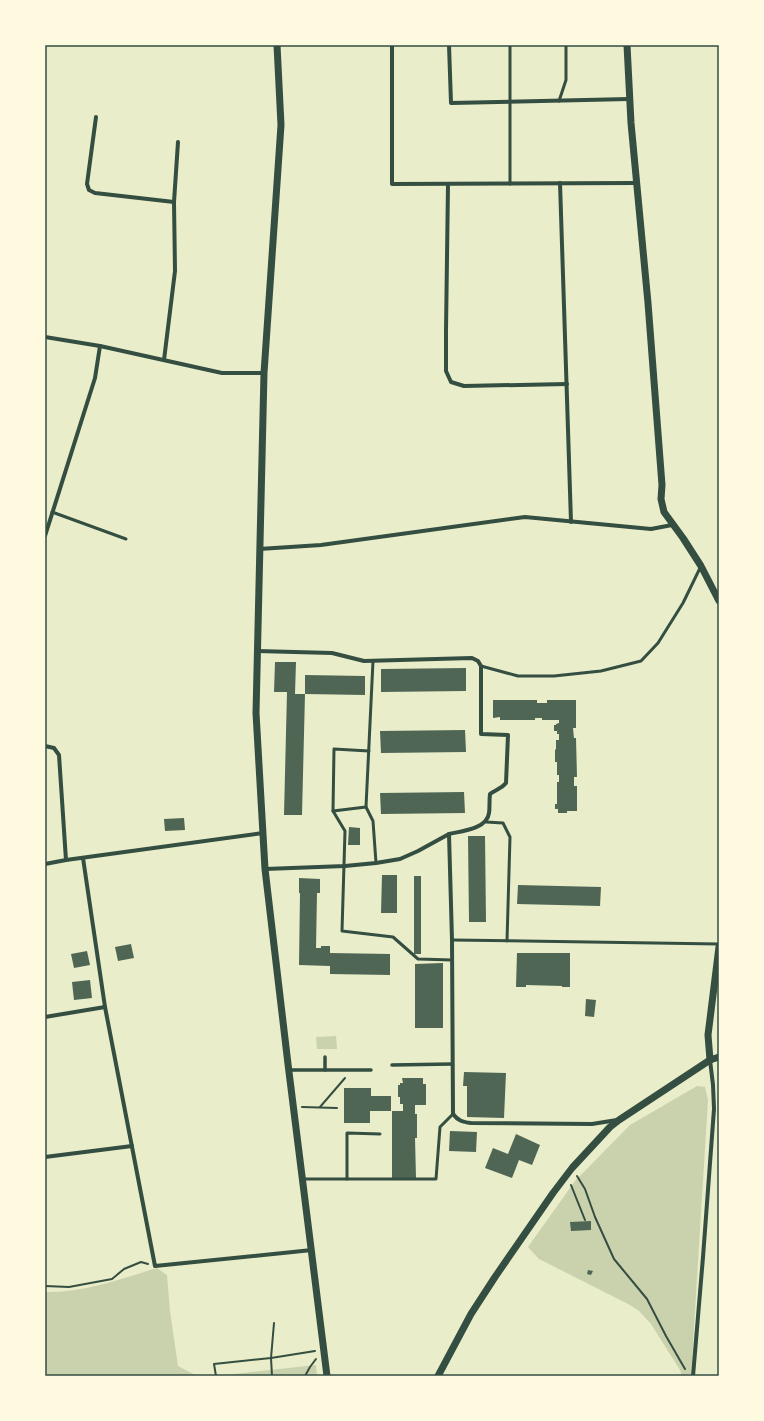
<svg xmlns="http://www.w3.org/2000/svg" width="764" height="1421" viewBox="0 0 764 1421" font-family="Bitter,serif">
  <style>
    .green { fill: #cad2ad }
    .building { fill: #4f6655 }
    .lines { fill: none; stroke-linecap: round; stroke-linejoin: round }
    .path { stroke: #344e41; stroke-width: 2 }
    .service { stroke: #344e41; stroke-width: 3 }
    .pedestrian { stroke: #344e41; stroke-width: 3.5 }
    .minor { stroke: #344e41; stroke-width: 4 }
    .tertiary { stroke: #344e41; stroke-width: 7 }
    .neatline { fill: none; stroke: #344e41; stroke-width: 1.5 }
  </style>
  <rect width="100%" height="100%" fill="#e9edc9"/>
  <!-- green -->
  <g class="green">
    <polygon points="336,1036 337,1049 317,1049 316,1037"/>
    <polygon points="697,1086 705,1087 708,1100 691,1376 682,1376 680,1370 651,1324 639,1311 630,1305 539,1259 528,1247 575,1181 630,1125"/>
    <path d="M157 1268 167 1275 170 1311 178 1366 197 1376H45V1292C84 1293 120 1279 157 1268Z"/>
    <polygon points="316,1365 317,1376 216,1376"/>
  </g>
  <!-- building -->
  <g class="building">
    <polygon points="275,662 296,662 295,694 305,694 305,675 365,676 365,695 305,694 302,815 284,815 287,692 274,692"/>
    <polygon points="466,668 466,691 381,692 381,669"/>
    <polygon points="493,700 537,700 537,703 547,703 547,700 576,700 576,728 573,728 574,738 576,738 577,777 574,777 574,786 577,786 577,811 567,811 567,813 558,813 558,809 555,809 555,804 557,804 557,782 559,782 559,775 557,775 557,762 555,762 555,750 556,749 556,740 559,740 559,734 557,734 557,731 554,731 554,725 556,725 556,724 559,723 559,720 542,720 542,718 535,718 535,720 500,720 500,717 493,718"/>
    <polygon points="465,730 466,752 381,753 380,731"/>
    <polygon points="464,792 465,813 381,814 380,793"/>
    <polygon points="184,818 185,830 165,831 164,819"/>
    <polygon points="349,827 360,828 360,845 348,845"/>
    <polygon points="468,836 485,836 486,922 469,922"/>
    <polygon points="382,875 397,875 397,913 381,913"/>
    <rect x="414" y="876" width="7" height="78"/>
    <polygon points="299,878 320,879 320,893 317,893 316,948 321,948 321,946 330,946 330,953 390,954 390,975 330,974 330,966 299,965 300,893 299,893"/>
    <polygon points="518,885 601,887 600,906 517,904"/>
    <polygon points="131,944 134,958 118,961 115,947"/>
    <polygon points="87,951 90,965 74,968 71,954"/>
    <polygon points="517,953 570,953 570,987 562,987 562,986 526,985 526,987 516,987"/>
    <polygon points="443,963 443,1028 415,1028 415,964"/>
    <polygon points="90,980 92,998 74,1000 72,982"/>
    <polygon points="586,999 596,1000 594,1017 585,1016"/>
    <polygon points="464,1072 506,1073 504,1118 467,1117 467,1086 463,1086"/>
    <polygon points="402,1078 423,1078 423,1084 426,1084 426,1105 415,1105 415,1114 417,1114 417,1138 415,1138 416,1178 392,1179 392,1111 403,1111 403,1104 400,1104 400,1097 398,1097 398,1085 400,1085 400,1083 403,1083"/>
    <polygon points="344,1088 371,1088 371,1096 391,1096 391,1111 370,1111 370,1123 344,1123"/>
    <polygon points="450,1131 477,1132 476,1152 449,1151"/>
    <polygon points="516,1134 540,1145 532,1165 519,1160 512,1178 485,1168 493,1148 508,1154"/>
    <polygon points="591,1221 591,1230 571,1231 570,1222"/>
    <polygon points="588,1270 593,1271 591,1275 587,1274"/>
  </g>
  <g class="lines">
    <!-- path -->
    <g class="path">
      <polyline points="302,1107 337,1108"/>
      <polyline points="320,1107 345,1078"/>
      <polyline points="577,1176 585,1189 595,1217 614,1259 647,1299 666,1336 685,1369"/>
      <polyline points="571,1185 585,1220"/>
      <polyline points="45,1286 69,1287 112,1279 124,1269 141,1262 148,1264"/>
      <polyline points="216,1376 214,1364 271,1358 315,1351"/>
      <polyline points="272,1376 271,1358 274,1323"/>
      <polyline points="305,1376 310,1367 316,1359"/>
    </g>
    <!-- service -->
    <g class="service">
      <polyline points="559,101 566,80 566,45"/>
      <polyline points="510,184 510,45"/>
      <polyline points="52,512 126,539"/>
      <polyline points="373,661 366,807 373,821 376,863"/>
      <polyline points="481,666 518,676 554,676 601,671 641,661 658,643 683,603 701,566"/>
      <polyline points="369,751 334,749 333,811 345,831 342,931 393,937 418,959 452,960"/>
      <polyline points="333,811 366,807"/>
      <polyline points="486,822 503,823 510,837 507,941"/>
      <polyline points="452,940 719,944"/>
      <polyline points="303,1179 436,1179 440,1127 453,1114"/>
      <polyline points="347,1179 347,1133 380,1134"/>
    </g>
    <!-- pedestrian -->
    <g class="pedestrian">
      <polyline points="325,1057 325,1070"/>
      <polyline points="392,1065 452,1064"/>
      <polyline points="288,1070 371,1070"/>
    </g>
    <!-- minor -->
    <g class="minor">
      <polyline points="392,45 392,184 636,183"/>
      <polyline points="449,45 451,103 629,99"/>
      <polyline points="96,117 87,184 89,190 95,193 174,202"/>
      <polyline points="560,183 571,522"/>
      <polyline points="448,184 446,331 446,371 451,382 464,386 567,384"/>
      <polyline points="45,337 100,346 222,373 264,373"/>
      <polyline points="164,360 175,271 174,202 178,142"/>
      <polyline points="45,536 95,378 100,346"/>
      <polyline points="259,549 321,545 525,517 651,529 672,525"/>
      <path d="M257 651 332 653 364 661 472 658 478 661 481 666V734L508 735 506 783C501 789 495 790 490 794 489 801 490 807 489 813 487 829 462 831 449 834"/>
      <polyline points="45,746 54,748 59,755 66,860"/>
      <polyline points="83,858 105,1007 155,1266 312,1250"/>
      <polyline points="45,864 66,860 263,833"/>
      <path d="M265 869 345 866 376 863 400 859 418 851 449 834 452 940 453 1114C458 1121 463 1122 471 1123L592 1124 617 1120"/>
      <polyline points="45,1017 105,1007"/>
      <polyline points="45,1157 132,1146"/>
      <polyline points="693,1376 703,1257 714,1109 713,1085 710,1060"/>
    </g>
    <!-- tertiary -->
    <g class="tertiary">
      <polyline points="277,45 281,125 264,373 256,713 265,869 288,1064 327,1376"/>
      <polyline points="627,45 631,123 648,303 662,485 661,499 664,512 683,538 701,566 719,601"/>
      <polyline points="710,1060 708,1035 719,947"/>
      <polyline points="438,1376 471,1314 495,1277 553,1193 572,1168 610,1127 619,1120 710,1060 719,1057"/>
    </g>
  </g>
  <!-- border -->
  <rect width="764" height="1421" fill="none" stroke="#fefae0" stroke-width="92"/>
  <rect x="46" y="46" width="672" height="1329" class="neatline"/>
</svg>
